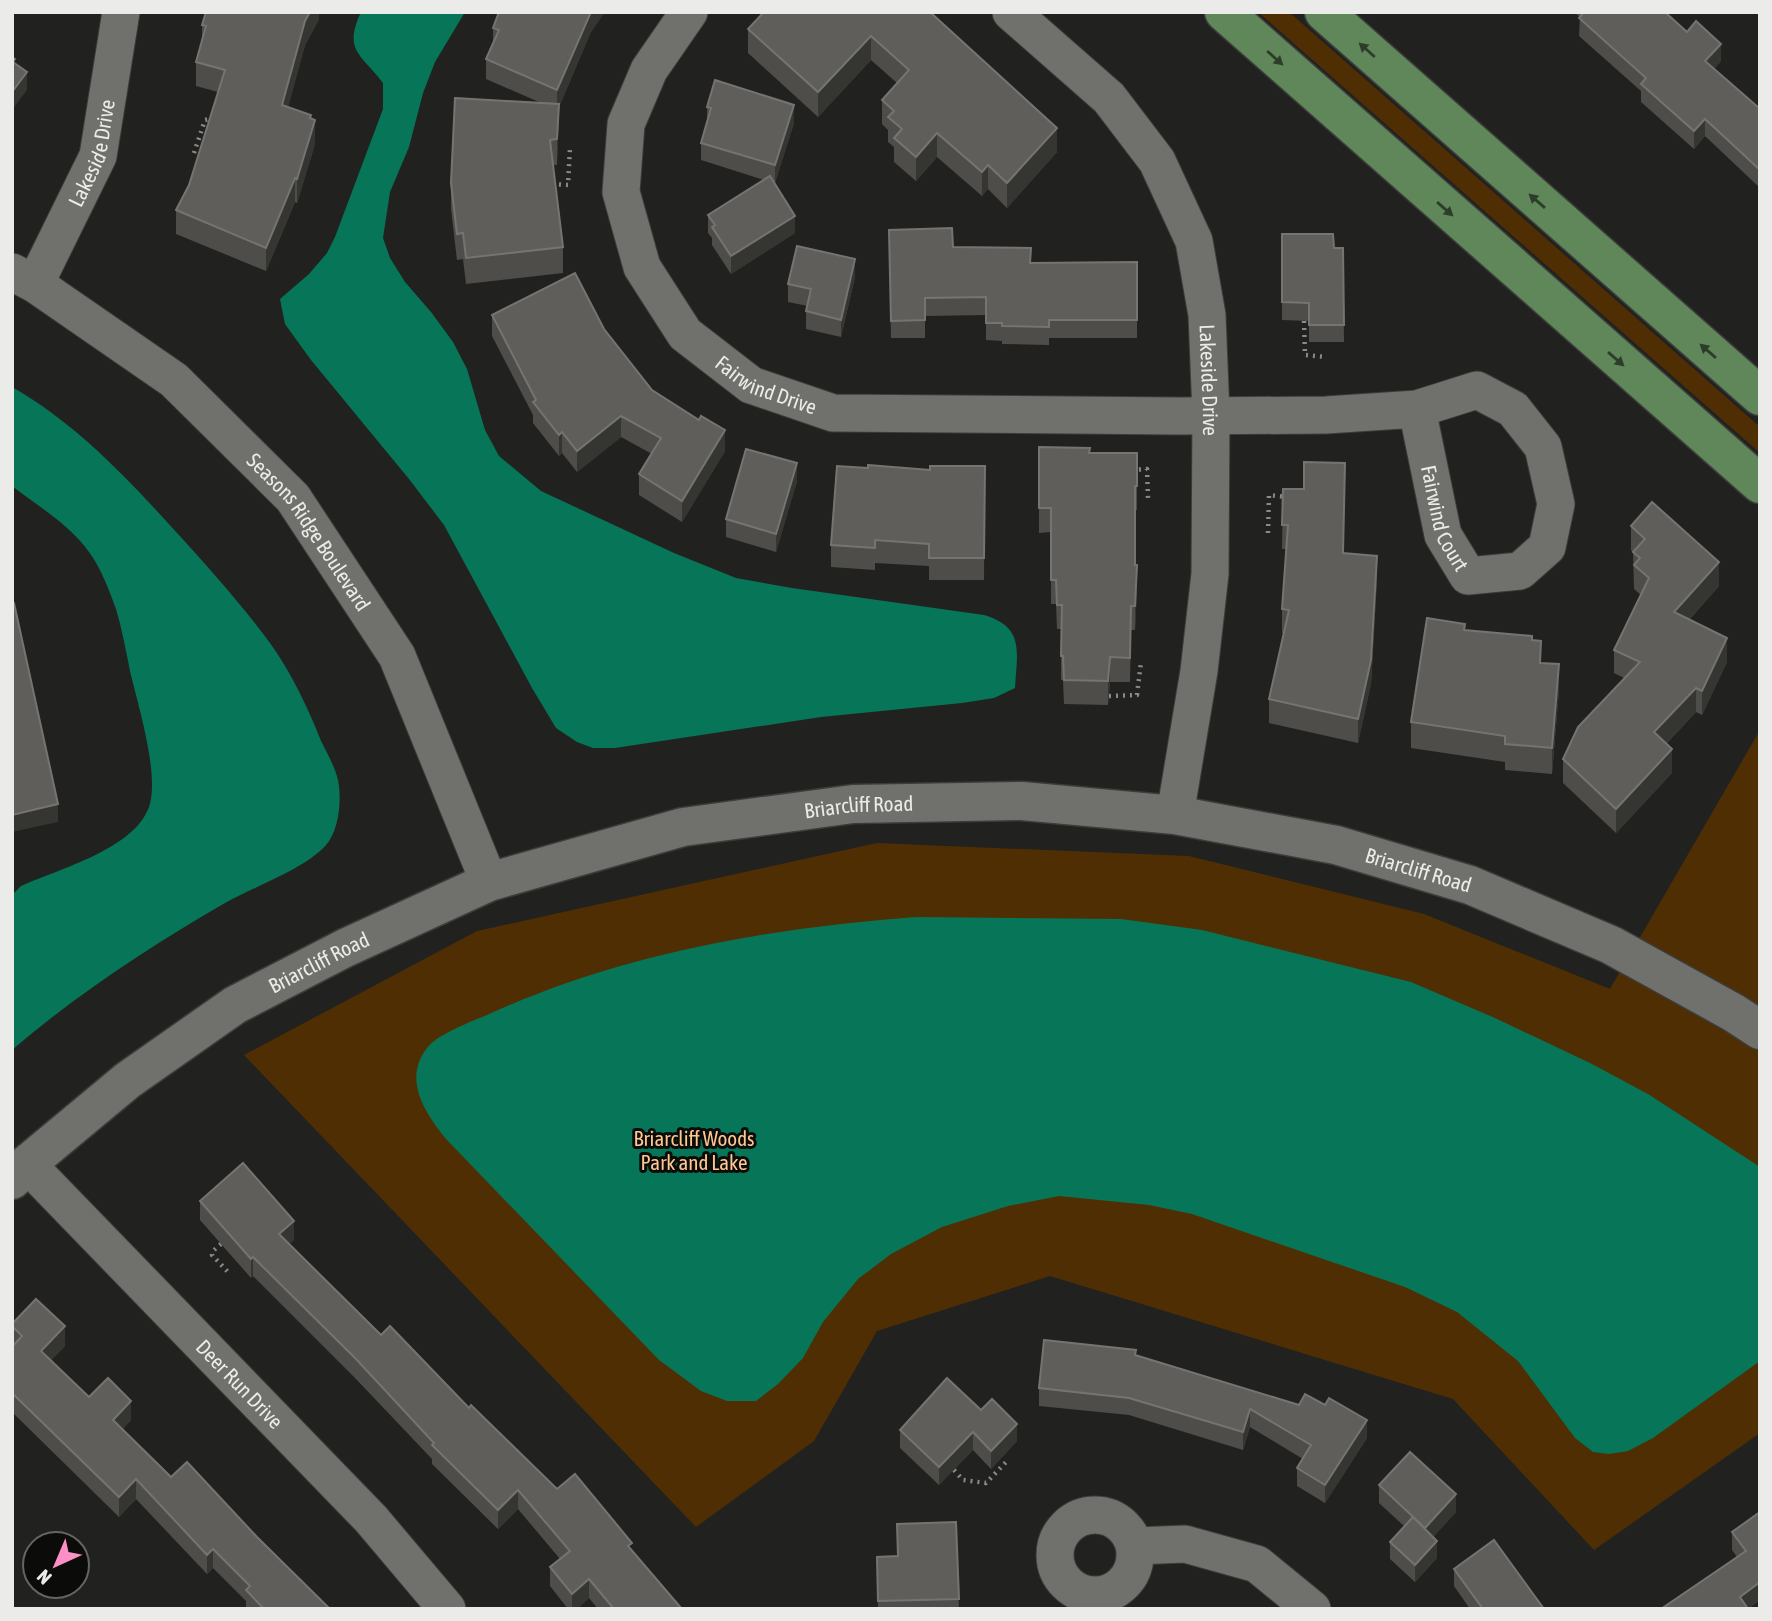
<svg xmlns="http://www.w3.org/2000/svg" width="1772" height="1621" viewBox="0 0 1772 1621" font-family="'Asap Condensed',sans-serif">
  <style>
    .green { fill: #502e03 }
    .water { fill: #077557 }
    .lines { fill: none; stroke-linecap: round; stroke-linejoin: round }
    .minor-casing { stroke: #3c3c3a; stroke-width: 39 }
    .tertiary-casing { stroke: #3c3c3a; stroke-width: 41 }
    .primary-casing { stroke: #3c3c3a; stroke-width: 41 }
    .path { stroke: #8a8b88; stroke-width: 4.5; stroke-dasharray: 2 5; stroke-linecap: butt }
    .minor { stroke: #70706d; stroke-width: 37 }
    .tertiary { stroke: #70706d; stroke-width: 38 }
    .primary { stroke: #5f8759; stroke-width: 38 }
    .wall { fill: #4e4d4a }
    .shaded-wall { fill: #353532 }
    .building { fill: #5f5e5b; stroke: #757472; stroke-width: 2 }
    .oneway { fill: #2d3d2a }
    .labels { text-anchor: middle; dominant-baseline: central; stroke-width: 6; stroke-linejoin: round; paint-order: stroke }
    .street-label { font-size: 21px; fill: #ebecea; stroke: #0b0b0a }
    .park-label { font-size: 21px; fill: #ffc891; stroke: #0b0b0a }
  </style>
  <rect width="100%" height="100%" fill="#21221f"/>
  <!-- green -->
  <g class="green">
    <polygon points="1258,12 1289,12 1760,427 1760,453"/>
    <polygon points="1760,730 1760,1433 1594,1550 1453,1399 1050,1276 877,1331 814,1441 696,1527 244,1055 477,931 877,843 1189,856 1424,914 1610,989"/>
  </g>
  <!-- water -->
  <g class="water">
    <path d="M361 12H465L435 62 423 93 409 147 390 192 383 238 390 258 405 282 431 312 453 342 467 369 485 430 499 456 541 491 674 553 736 578 792 588 984 615C1025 627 1017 652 1015 688L994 698 962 703 821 717 615 748H593L577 742 556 728 532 688 444 525 409 479 311 360 285 324 280 299 309 274 327 253 335 237 383 109V83C361 54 343 51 361 12Z"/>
    <path d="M12 387C77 424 128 479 178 534 209 568 242 605 270 643 291 672 308 708 321 741 327 753 335 767 338 780 342 800 339 830 326 845 305 869 253 887 225 903 151 946 77 994 12 1050V895L21 886C59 869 134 849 149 807 160 775 138 705 130 671 126 651 122 629 116 609 109 590 101 568 89 552 70 525 38 506 12 486Z"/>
    <path d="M916 917 1121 919 1202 930 1411 982 1495 1018 1590 1063 1648 1094 1760 1167V1361L1653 1438 1628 1451 1609 1454 1593 1452 1575 1438 1518 1361 1457 1312 1405 1287 1192 1214 1149 1205 1059 1196 1008 1206 942 1227 891 1254 858 1279 823 1322 803 1358 778 1384 756 1401H727L701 1391 659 1360 446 1139C426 1114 402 1080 427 1048 438 1034 470 1022 487 1015 622 953 770 928 916 917Z"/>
  </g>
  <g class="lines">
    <!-- minor casing -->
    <g class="minor-casing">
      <g id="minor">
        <path id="s1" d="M689 12 649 70 626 124 621 192 642 267 685 334 751 385 833 413 1178 416 1326 415 1417 409 1443 535 1468 576 1520 571 1547 547 1556 504 1543 447 1513 409 1477 390 1417 409"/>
        <path id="s2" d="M1011 12 1109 98 1157 161 1194 241 1207 315 1211 414 1210 574 1199 671 1175 815"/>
        <path id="s3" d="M12 272 35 284 174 380 293 498 397 656 489 882"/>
        <path id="s4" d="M35 284 98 156 121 12"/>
        <path id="s5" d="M27 1164 371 1519 447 1609"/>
        <circle cx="1095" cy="1555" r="40"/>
        <polyline points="1135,1546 1185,1544 1257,1564 1312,1609"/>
      </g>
    </g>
    <!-- tertiary casing -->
    <g class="tertiary-casing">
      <g id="tertiary">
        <path id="s6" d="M12 1180 27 1164 128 1080 235 1005 345 948 489 882 683 827 853 804 1022 801 1175 815 1336 845 1470 885 1611 945 1734 1013 1760 1030"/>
      </g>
    </g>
    <!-- primary casing -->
    <g class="primary-casing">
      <g id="primary">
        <polyline points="1224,12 1760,484"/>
        <polyline points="1324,12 1760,396"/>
      </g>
    </g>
    <!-- path -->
    <g class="path">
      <polyline points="194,153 205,120 213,118"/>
      <polyline points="552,184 568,185 570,148"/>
      <polyline points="1304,321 1305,355 1326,357"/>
      <polyline points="1132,470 1147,469 1148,498"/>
      <polyline points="1268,533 1269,495 1287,497"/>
      <polyline points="1109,696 1137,695 1141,662"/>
      <polyline points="221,1244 213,1251 212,1255 229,1273"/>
      <polyline points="954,1470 963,1480 986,1483 1009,1459"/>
    </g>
    <!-- minor -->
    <use href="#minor" class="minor"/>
    <!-- tertiary -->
    <use href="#tertiary" class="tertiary"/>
    <!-- primary -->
    <use href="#primary" class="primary"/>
  </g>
  <!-- wall -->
  <g class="wall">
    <polygon points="319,12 319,19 305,45 288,107 311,119 315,144 297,203 295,202 266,271 176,234 176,210 189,185 218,92 196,86 196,62 202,42 202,25"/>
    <polygon points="930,12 1057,152 1007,208 988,189 982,196 937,157 916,181 894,162 894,147 888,142 888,130 882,124 882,100 897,83 871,60 818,117 748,53 748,29"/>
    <polygon points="1574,12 1665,12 1721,61 1714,69 1759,108 1760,107 1760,188 1705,136 1694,149 1641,102 1641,91 1579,36 1580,17"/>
    <polygon points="493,28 590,34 559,107 557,165 553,165 563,247 563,273 466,284 463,259 457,260 451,209 451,183 539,102 486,79 486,59 493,44"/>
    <polygon points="707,107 794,123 775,183 774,183 795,233 731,274 712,245 712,238 708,233 708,215 764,180 701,160 701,143 707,124"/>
    <polygon points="889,230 953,247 1031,263 1137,262 1137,338 1049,338 1049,345 1002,344 1002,341 986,340 986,315 925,316 925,338 891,338"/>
    <polygon points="1282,234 1334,248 1343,248 1344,342 1309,342 1309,321 1282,320"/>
    <polygon points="855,277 841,337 806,329 806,311 808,306 788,302 788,284"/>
    <polygon points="492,315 604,329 652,390 725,451 682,522 639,495 639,474 652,454 621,437 577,472 562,453 559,456 533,423 533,415 492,336"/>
    <polygon points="1039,447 1090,453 1137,453 1137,510 1135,510 1135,565 1137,589 1135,630 1131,630 1130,682 1110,682 1108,705 1064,704 1063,680 1061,680 1061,629 1057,629 1056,604 1051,604 1051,532 1039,533"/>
    <polygon points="985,466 984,580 929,580 929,566 875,563 875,570 831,567 831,545 868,468 930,470"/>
    <polygon points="797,481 776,552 726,537 726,519"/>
    <polygon points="1345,487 1343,553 1377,580 1371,684 1358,743 1269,723 1269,699 1284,633 1282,633 1282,609 1286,549 1282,549 1283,489"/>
    <polygon points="1631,526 1719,586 1689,620 1727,662 1702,715 1696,712 1666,744 1672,773 1616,833 1563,783 1563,759 1624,678 1614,673 1614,650 1641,595 1634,589 1633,553 1631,550"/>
    <polygon points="1465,630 1532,640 1541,663 1559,690 1552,774 1505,770 1505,762 1411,748 1411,722"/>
    <polygon points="200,1201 294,1240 289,1244 381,1335 469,1408 557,1489 632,1551 682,1609 598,1609 589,1598 577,1609 568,1609 550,1586 550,1567 560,1559 518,1509 498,1529 432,1464 432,1459 356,1379 253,1276 251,1278 200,1220"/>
    <polygon points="12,1324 65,1346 50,1361 89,1397 131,1420 122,1430 171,1477 257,1537 330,1609 246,1609 246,1601 213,1568 207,1574 136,1499 119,1517 12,1412"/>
    <polygon points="1136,1355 1367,1438 1325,1503 1297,1486 1297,1468 1303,1459 1250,1427 1243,1450 1129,1415 1039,1406 1039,1388"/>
    <polygon points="981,1410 1017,1441 991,1469 973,1450 939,1485 900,1448 900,1430"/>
    <polygon points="1379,1485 1456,1512 1433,1537 1437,1558 1415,1582 1390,1559 1390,1542 1404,1526 1379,1503"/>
    <polygon points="1760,1512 1760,1600 1748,1609 1737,1557 1732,1550 1732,1532"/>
    <polygon points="956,1522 959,1609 878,1609 877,1557 897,1556"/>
    <polygon points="1454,1569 1544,1609 1470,1609 1454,1586"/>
  </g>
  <!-- shaded-wall -->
  <g class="shaded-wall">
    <polygon points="310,12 319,12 319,19 305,45 282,129 282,105 305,21"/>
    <polygon points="591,12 605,12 590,34 559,107 557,165 557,90"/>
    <polygon points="871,36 871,60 818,117 818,92"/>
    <polygon points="1721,44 1721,61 1705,79 1705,61"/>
    <polygon points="27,72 27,90 12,110 12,92"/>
    <polygon points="794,105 794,123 775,183 775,165"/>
    <polygon points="311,115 311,134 315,120 315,144 297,203 297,179"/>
    <polygon points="1705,119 1705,136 1694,149 1694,131"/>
    <polygon points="1057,128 1057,152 1007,208 1007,183"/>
    <polygon points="937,133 937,157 916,181 916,157"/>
    <polygon points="988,165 988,189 982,196 982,172"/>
    <polygon points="295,178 295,202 266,271 266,248"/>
    <polygon points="795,216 795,233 731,274 731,256"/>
    <polygon points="855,259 855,277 841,337 841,320"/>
    <polygon points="621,416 621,437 577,472 577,451"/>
    <polygon points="725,430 725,451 682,522 682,501"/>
    <polygon points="562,432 562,453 559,456 559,435"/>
    <polygon points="797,463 797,481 776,552 776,534"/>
    <polygon points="1377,556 1377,580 1371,684 1358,743 1358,719"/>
    <polygon points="1719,562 1719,586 1674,636 1674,612"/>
    <polygon points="1137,565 1137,589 1135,630 1135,606"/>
    <polygon points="1727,638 1727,662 1702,715 1702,691"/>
    <polygon points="1110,657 1110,682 1108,705 1108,681"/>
    <polygon points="1559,664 1559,690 1552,774 1552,748"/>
    <polygon points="1696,688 1696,712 1654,756 1654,732"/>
    <polygon points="1672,749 1672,773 1616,833 1616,809"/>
    <polygon points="58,804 58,822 12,832 12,815"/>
    <polygon points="294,1221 294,1240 279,1253 279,1234"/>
    <polygon points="253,1257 253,1276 251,1278 251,1259"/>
    <polygon points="65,1326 65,1346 41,1371 41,1351"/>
    <polygon points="131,1401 131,1420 113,1440 113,1420"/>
    <polygon points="1250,1409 1250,1427 1243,1450 1243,1432"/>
    <polygon points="1367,1420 1367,1438 1325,1503 1325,1485"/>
    <polygon points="1017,1424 1017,1441 991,1469 991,1451"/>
    <polygon points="973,1432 973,1450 939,1485 939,1467"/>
    <polygon points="136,1479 136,1499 119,1517 119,1497"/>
    <polygon points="518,1490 518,1509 498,1529 498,1510"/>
    <polygon points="1456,1494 1456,1512 1425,1546 1425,1528"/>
    <polygon points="1437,1541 1437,1558 1415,1582 1415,1565"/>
    <polygon points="213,1549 213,1568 207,1574 207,1555"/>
    <polygon points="589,1579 589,1598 577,1609 572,1609 572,1594"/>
    <polygon points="1760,1582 1760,1600 1748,1609 1740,1597"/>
  </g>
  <!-- building -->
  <g class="building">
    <polygon points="206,12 310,12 305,21 282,105 311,115 310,118 315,120 297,179 295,178 266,248 176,210 189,185 225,70 196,62 206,26 202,25"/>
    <polygon points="499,12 591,12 557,90 486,59 499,30 493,28"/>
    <polygon points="764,12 930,12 1057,128 1007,183 988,165 982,172 937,133 916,157 894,138 902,129 888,117 894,111 882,100 909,70 871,36 818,92 748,29"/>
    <polygon points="1584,12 1665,12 1687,32 1696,21 1721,44 1705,61 1759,108 1760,107 1760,170 1705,119 1694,131 1641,84 1646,78 1579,18"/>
    <polygon points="12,57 15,59 13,62 27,72 12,92"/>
    <polygon points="715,80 794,105 775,165 701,143 711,108 707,107"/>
    <polygon points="455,98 559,104 557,139 550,140 563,247 466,258 463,233 457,234 451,183"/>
    <polygon points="770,176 795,216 731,256 712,227 715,225 708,215"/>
    <polygon points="952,228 953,247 1031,248 1030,263 1137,262 1137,320 1049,320 1049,327 1002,326 1002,323 986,323 986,297 925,298 925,320 891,321 889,230"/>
    <polygon points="1282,234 1333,234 1334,248 1343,248 1344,325 1309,325 1309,303 1282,302"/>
    <polygon points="797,246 855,259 841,320 806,311 811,289 788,284"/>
    <polygon points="575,273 604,329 652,390 699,420 701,416 725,430 682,501 639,474 661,438 621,416 577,451 562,432 559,435 533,402 536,400 492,315"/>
    <polygon points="1039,447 1090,448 1089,453 1137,453 1137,486 1135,486 1135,565 1137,565 1135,606 1131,606 1130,658 1110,657 1108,681 1064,680 1063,656 1061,656 1062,605 1057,605 1056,580 1051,580 1051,508 1039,508"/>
    <polygon points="746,449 797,463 776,534 726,519"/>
    <polygon points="1304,462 1345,463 1343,553 1377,556 1371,660 1358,719 1269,699 1289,610 1282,609 1288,525 1282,525 1283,489 1304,489"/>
    <polygon points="868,465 930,470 930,466 985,466 984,558 929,558 929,544 875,540 875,548 831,545 837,466 868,468"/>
    <polygon points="1652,502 1719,562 1674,612 1727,638 1702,691 1696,688 1654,732 1672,749 1616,809 1563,759 1578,727 1640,662 1614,650 1649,578 1634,565 1640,558 1633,552 1645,539 1631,526"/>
    <polygon points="12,603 14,603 58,804 12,815"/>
    <polygon points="1427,618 1465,624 1464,630 1532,636 1532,640 1541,641 1540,663 1559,664 1552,748 1505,744 1505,736 1411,722"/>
    <polygon points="243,1163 294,1221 279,1234 381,1335 390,1326 469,1408 471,1405 557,1489 575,1474 632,1543 628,1546 682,1609 614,1609 589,1579 572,1594 550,1567 570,1551 518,1490 498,1510 432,1445 434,1443 356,1359 253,1257 251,1259 200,1201"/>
    <polygon points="36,1299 65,1326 41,1351 89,1397 108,1378 131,1401 113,1420 171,1477 187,1462 257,1537 330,1609 264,1609 246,1590 250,1586 213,1549 207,1555 136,1479 119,1497 12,1393 12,1347 22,1336 12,1326 12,1324"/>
    <polygon points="1044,1340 1136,1350 1135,1355 1299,1405 1305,1394 1325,1405 1329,1398 1367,1420 1325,1485 1297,1468 1311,1445 1250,1409 1243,1432 1129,1398 1039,1388"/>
    <polygon points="947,1378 981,1410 992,1399 1017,1424 991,1451 973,1432 939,1467 900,1430"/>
    <polygon points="1410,1452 1456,1494 1425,1528 1379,1485"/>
    <polygon points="1760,1512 1760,1582 1740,1597 1748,1609 1661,1609 1746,1551 1732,1532"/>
    <polygon points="1413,1517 1437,1541 1415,1565 1390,1542"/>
    <polygon points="956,1522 959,1599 878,1601 877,1557 898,1556 897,1524"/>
    <polygon points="1494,1540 1544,1609 1483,1609 1454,1569"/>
  </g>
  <!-- one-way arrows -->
  <defs><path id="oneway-solid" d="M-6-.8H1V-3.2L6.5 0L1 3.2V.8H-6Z" transform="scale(1.75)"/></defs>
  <g class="oneway">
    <use href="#oneway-solid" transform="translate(1367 50) rotate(-138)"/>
    <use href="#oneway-solid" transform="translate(1275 58) rotate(42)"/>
    <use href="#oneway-solid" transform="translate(1537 201) rotate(-139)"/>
    <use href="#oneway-solid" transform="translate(1445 209) rotate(41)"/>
    <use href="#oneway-solid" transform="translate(1708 351) rotate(-139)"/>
    <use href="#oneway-solid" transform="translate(1616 359) rotate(41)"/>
  </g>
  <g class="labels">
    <!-- street labels -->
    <g class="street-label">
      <text stroke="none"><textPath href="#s4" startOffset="144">Lakeside Drive</textPath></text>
      <text stroke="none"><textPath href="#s2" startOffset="438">Lakeside Drive</textPath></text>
      <text stroke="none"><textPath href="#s1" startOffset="452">Fairwind Drive</textPath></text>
      <text stroke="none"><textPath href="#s1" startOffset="1222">Fairwind Court</textPath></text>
      <text stroke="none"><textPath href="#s3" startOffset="399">Seasons Ridge Boulevard</textPath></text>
      <text stroke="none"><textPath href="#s6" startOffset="945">Briarcliff Road</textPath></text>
      <text stroke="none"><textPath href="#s6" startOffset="1512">Briarcliff Road</textPath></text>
      <text stroke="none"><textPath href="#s6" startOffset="378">Briarcliff Road</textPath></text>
      <text stroke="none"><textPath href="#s5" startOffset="306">Deer Run Drive</textPath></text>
    </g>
    <!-- park labels -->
    <g class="park-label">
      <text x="694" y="1138">Briarcliff Woods<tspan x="694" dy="24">Park and Lake</tspan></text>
    </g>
  </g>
  <!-- border -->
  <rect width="1772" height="1621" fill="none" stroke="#ebecea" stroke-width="28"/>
  <!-- north arrow -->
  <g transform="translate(56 1565) rotate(224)"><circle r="33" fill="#0b0b0a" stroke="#656564" stroke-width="2"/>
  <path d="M0-5L12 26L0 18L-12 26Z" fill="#fc8fc3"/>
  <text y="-10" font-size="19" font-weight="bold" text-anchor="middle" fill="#ebecea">N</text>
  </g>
</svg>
